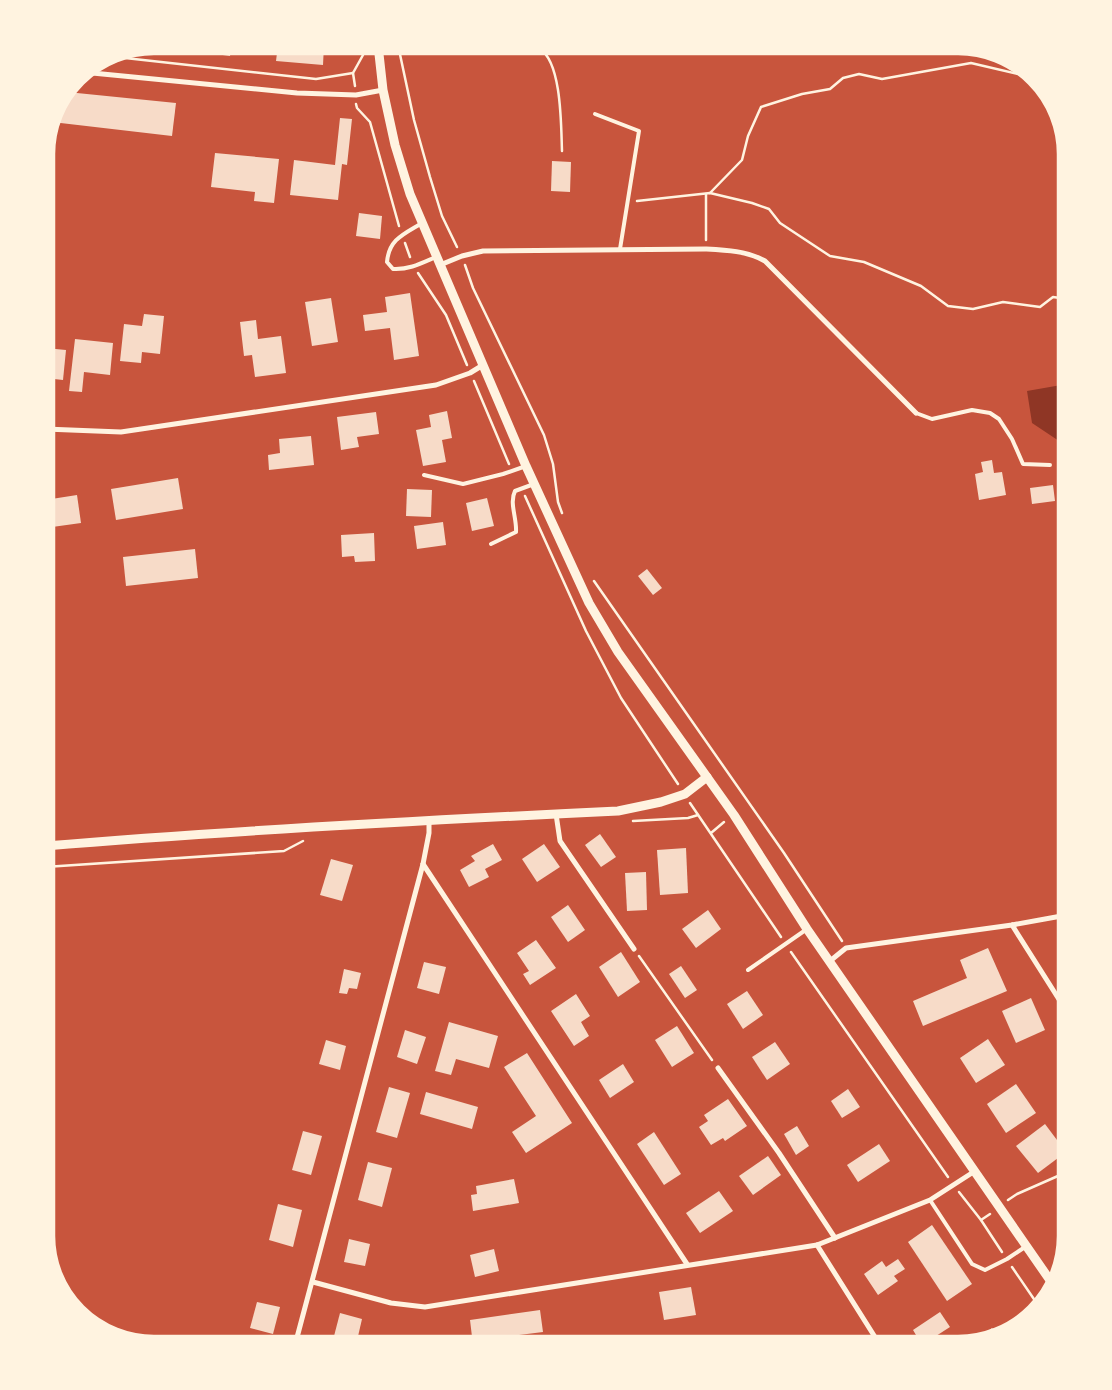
<svg xmlns="http://www.w3.org/2000/svg" width="1112" height="1390" viewBox="0 0 1112 1390" font-family="'IBM Plex Sans',sans-serif">
  <style>
    .water { fill: #8f3625 }
    .building { fill: #f7dbc8 }
    .lines { fill: none; stroke-linecap: round; stroke-linejoin: round }
    .path { stroke: #fff3e0; stroke-width: 2.5 }
    .service { stroke: #fff3e0; stroke-width: 4 }
    .minor { stroke: #fff3e0; stroke-width: 5 }
    .tertiary { stroke: #fff3e0; stroke-width: 9 }
    .rim { fill: none; stroke: #fff3e0; stroke-width: 2.5 }
  </style>
  <rect width="100%" height="100%" fill="#c8553d"/>
  <!-- water -->
  <polygon class="water" points="1067,384 1067,439 1059,441 1032,423 1027,391"/>
  <!-- building -->
  <g class="building">
    <polygon points="210,45 232,45 230,56 208,53"/>
    <polygon points="297,45 324,45 323,65 276,61 277,53 296,55"/>
    <polygon points="67,92 176,103 172,136 52,122 56,106"/>
    <polygon points="340,118 352,119 347,165 342,164 338,200 290,195 294,160 335,165"/>
    <polygon points="215,153 279,159 274,203 254,201 255,192 211,187"/>
    <polygon points="552,161 571,162 570,192 551,191"/>
    <polygon points="45,205 53,206 51,236 45,236"/>
    <polygon points="359,213 382,216 380,239 356,236"/>
    <polygon points="410,293 419,356 394,360 390,328 365,331 363,315 387,312 385,297"/>
    <polygon points="331,298 338,342 312,346 305,302"/>
    <polygon points="144,314 164,316 160,354 142,352 141,363 120,361 124,324 142,326"/>
    <polygon points="256,320 258,339 281,336 286,373 255,377 252,355 244,356 240,322"/>
    <polygon points="75,339 113,343 110,375 84,372 82,392 69,391"/>
    <polygon points="45,348 66,350 63,380 45,378"/>
    <polygon points="447,411 452,438 442,440 446,462 423,466 416,430 431,427 429,415"/>
    <polygon points="376,412 379,434 357,437 359,447 341,450 337,417"/>
    <polygon points="311,436 314,465 269,470 268,455 280,453 279,439"/>
    <polygon points="992,460 994,473 1002,472 1006,495 979,500 975,474 983,472 981,462"/>
    <polygon points="178,478 183,509 116,520 111,489"/>
    <polygon points="1053,485 1055,501 1032,504 1030,488"/>
    <polygon points="407,489 432,490 431,517 406,516"/>
    <polygon points="77,495 81,523 45,528 45,500"/>
    <polygon points="487,498 494,526 472,531 466,503"/>
    <polygon points="443,522 446,545 417,549 414,526"/>
    <polygon points="374,533 375,561 355,562 354,556 342,557 341,535"/>
    <polygon points="195,549 198,578 126,586 123,557"/>
    <polygon points="647,569 662,588 653,595 638,576"/>
    <polygon points="600,834 616,857 601,867 585,845"/>
    <polygon points="493,844 502,860 485,869 489,877 469,887 460,870 475,861 471,856"/>
    <polygon points="544,844 560,867 537,882 522,859"/>
    <polygon points="686,848 688,893 660,895 657,850"/>
    <polygon points="331,859 353,865 342,901 320,895"/>
    <polygon points="646,872 647,910 627,911 625,873"/>
    <polygon points="568,905 585,930 568,942 551,917"/>
    <polygon points="708,910 721,929 696,948 682,929"/>
    <polygon points="536,940 556,968 530,985 523,974 529,971 517,953"/>
    <polygon points="988,948 1007,991 923,1026 913,1001 967,978 960,960"/>
    <polygon points="621,952 640,982 618,997 599,967"/>
    <polygon points="424,962 446,967 439,994 417,988"/>
    <polygon points="681,966 697,990 685,998 669,974"/>
    <polygon points="344,969 361,973 357,989 349,988 347,994 339,993"/>
    <polygon points="747,991 763,1015 743,1029 727,1004"/>
    <polygon points="576,994 590,1016 581,1022 589,1036 574,1046 551,1011"/>
    <polygon points="1031,998 1045,1030 1016,1043 1002,1011"/>
    <polygon points="449,1022 498,1036 489,1068 456,1059 451,1075 435,1071"/>
    <polygon points="677,1026 694,1053 672,1067 655,1040"/>
    <polygon points="405,1030 426,1037 417,1064 397,1057"/>
    <polygon points="988,1039 1005,1065 976,1083 960,1058"/>
    <polygon points="326,1040 346,1046 340,1070 319,1064"/>
    <polygon points="775,1042 790,1064 767,1080 752,1057"/>
    <polygon points="527,1053 572,1123 526,1153 512,1132 536,1116 504,1067"/>
    <polygon points="623,1064 634,1082 610,1098 599,1080"/>
    <polygon points="1016,1084 1036,1113 1006,1133 987,1104"/>
    <polygon points="389,1087 410,1093 397,1138 376,1132"/>
    <polygon points="848,1089 860,1107 842,1118 831,1101"/>
    <polygon points="426,1092 478,1107 472,1129 420,1114"/>
    <polygon points="728,1099 747,1126 725,1141 723,1138 711,1145 699,1127 708,1121 704,1115"/>
    <polygon points="1045,1124 1066,1152 1038,1173 1016,1146"/>
    <polygon points="797,1126 809,1146 796,1155 784,1134"/>
    <polygon points="303,1131 322,1136 311,1175 292,1170"/>
    <polygon points="654,1132 681,1174 664,1185 637,1144"/>
    <polygon points="879,1144 890,1161 858,1182 847,1165"/>
    <polygon points="768,1156 781,1175 753,1195 739,1176"/>
    <polygon points="368,1162 392,1168 382,1207 358,1200"/>
    <polygon points="514,1179 519,1203 473,1211 471,1195 477,1194 476,1186"/>
    <polygon points="719,1191 733,1211 700,1233 686,1213"/>
    <polygon points="278,1204 302,1210 293,1247 269,1240"/>
    <polygon points="932,1225 972,1284 947,1301 908,1242"/>
    <polygon points="349,1239 370,1244 365,1266 344,1262"/>
    <polygon points="494,1249 499,1271 475,1277 470,1255"/>
    <polygon points="898,1259 905,1269 894,1276 898,1281 878,1295 864,1274 882,1261 886,1267"/>
    <polygon points="691,1287 696,1315 664,1320 659,1292"/>
    <polygon points="257,1302 280,1307 273,1334 250,1328"/>
    <polygon points="540,1310 543,1332 519,1335 520,1341 494,1345 473,1345 470,1320"/>
    <polygon points="940,1312 950,1327 922,1345 913,1330"/>
    <polygon points="340,1313 362,1319 356,1345 333,1340"/>
    <polygon points="992,1328 996,1333 978,1339"/>
  </g>
  <g class="lines">
    <!-- path -->
    <g class="path">
      <polyline points="398,45 414,120 430,177 442,216 457,247"/>
      <path d="M528 45C532 46 537 47 540 49 562 63 561 127 562 151"/>
      <polyline points="107,56 316,79 353,73"/>
      <polyline points="355,86 353,73 363,55 363,45"/>
      <polyline points="356,104 357,108 370,122 399,226"/>
      <polyline points="710,193 742,160 748,136 761,107 802,94 830,89 843,78 859,74 882,79 971,63 1031,77"/>
      <polyline points="706,194 706,240"/>
      <polyline points="637,201 710,193 752,203 769,209 780,223 830,256 864,262 921,286 948,306 973,309 1003,302 1040,307 1053,297 1067,299"/>
      <polyline points="405,243 410,257"/>
      <polyline points="465,265 473,288 544,435 553,464 558,502 562,513"/>
      <polyline points="418,273 446,315 467,365"/>
      <polyline points="474,381 509,464"/>
      <polyline points="525,496 586,631 621,698 678,784"/>
      <polyline points="594,581 784,853 842,941"/>
      <polyline points="690,803 781,937"/>
      <polyline points="633,821 688,818 698,815"/>
      <polyline points="711,833 724,822"/>
      <polyline points="45,867 284,851 303,841"/>
      <polyline points="791,952 948,1177"/>
      <polyline points="639,956 712,1060"/>
      <polyline points="959,1192 981,1220 1002,1252"/>
      <polyline points="1008,1200 1017,1194 1067,1172"/>
      <polyline points="981,1220 990,1214"/>
      <polyline points="1012,1267 1038,1305"/>
    </g>
    <!-- service -->
    <g class="service">
      <polyline points="595,114 639,131 620,249"/>
      <path d="M422 223C404 234 389 239 387 262L393 269C409 270 422 263 436 257"/>
      <polyline points="916,413 932,419 972,410 990,413 999,419 1012,439 1023,464 1050,465"/>
      <polyline points="424,475 463,484 503,474 526,466"/>
      <path d="M491 544 516 532C517 518 509 503 515 491L534 484"/>
      <polyline points="748,970 807,929"/>
      <polyline points="930,1200 972,1264 985,1270 1007,1259 1025,1247"/>
    </g>
    <!-- minor -->
    <g class="minor">
      <polyline points="82,72 297,93 356,95 383,90"/>
      <path d="M440 265 462 256 483 251 706 249C726 250 747 251 765 261L916 413"/>
      <polyline points="45,429 121,432 436,385 470,373 483,365"/>
      <polyline points="556,814 560,841 634,949"/>
      <polyline points="423,864 687,1264"/>
      <polyline points="1012,925 1067,1012"/>
      <polyline points="830,961 846,948 1012,925 1067,915"/>
      <polyline points="718,1068 779,1153 835,1238"/>
      <polyline points="817,1245 880,1345"/>
      <polyline points="313,1282 391,1303 425,1307 817,1245 930,1200 975,1171"/>
      <polyline points="295,1345 423,864 429,833 429,821"/>
    </g>
    <!-- tertiary -->
    <g class="tertiary">
      <polyline points="378,45 383,90 395,145 410,194 526,466 589,603 618,652 734,815 807,929 1054,1286"/>
      <path d="M45 846C236 830 427 820 618 811L661 802 685 794 707 777"/>
    </g>
  </g>
  <!-- crop -->
  <path d="M0 0H1112V1390H0ZM154 54H958A100 100 0 0 1 1058 154V1236A100 100 0 0 1 958 1336H154A100 100 0 0 1 54 1236V154A100 100 0 0 1 154 54Z" fill="#fff3e0" fill-rule="evenodd"/>
  <path class="rim" d="M154 54H958A100 100 0 0 1 1058 154V1236A100 100 0 0 1 958 1336H154A100 100 0 0 1 54 1236V154A100 100 0 0 1 154 54Z"/>
</svg>
